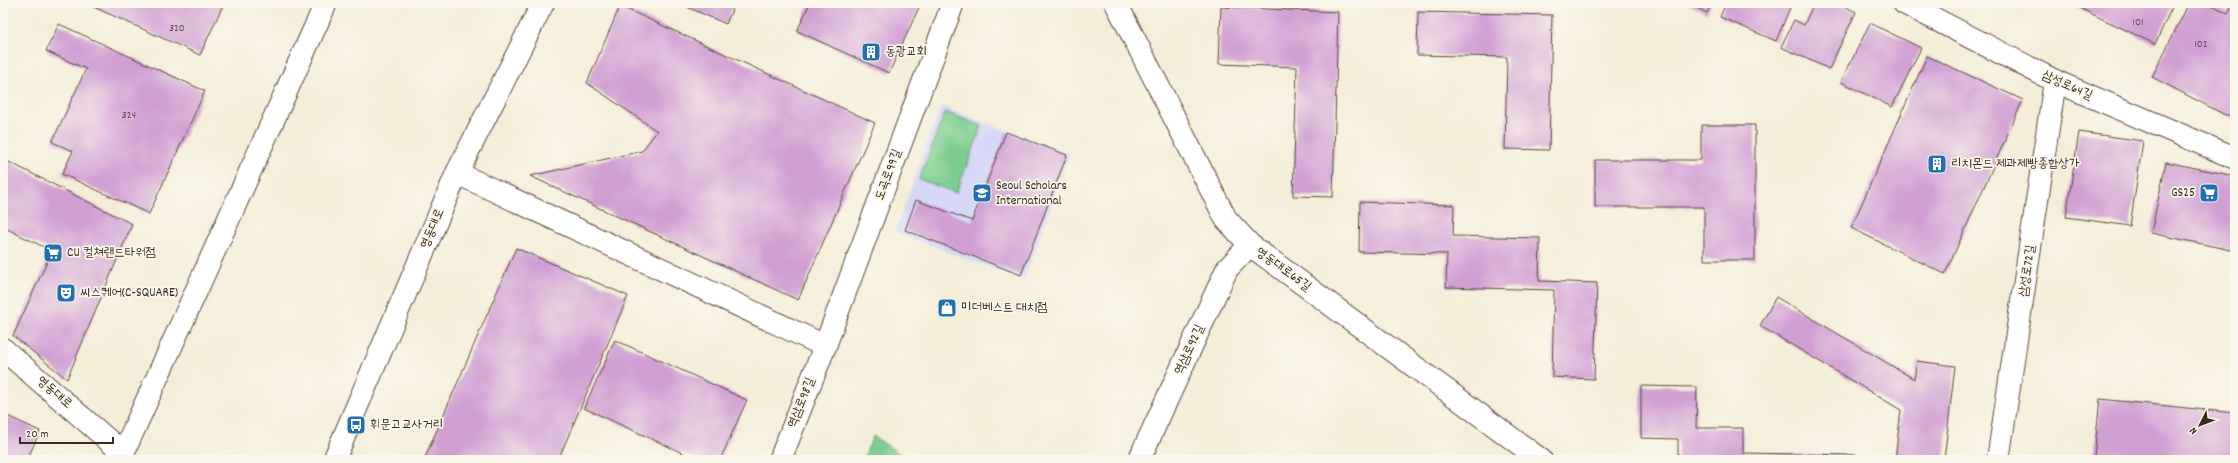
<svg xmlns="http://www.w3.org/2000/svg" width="2238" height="463" viewBox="0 0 2238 463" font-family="Dekko,'Poor Story',sans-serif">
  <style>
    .built { fill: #d7d7f8 }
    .green { fill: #7bce90; stroke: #5b7c57 }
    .building { fill: #d0a0d3 }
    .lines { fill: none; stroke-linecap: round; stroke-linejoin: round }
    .minor-casing { stroke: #57473a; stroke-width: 24 }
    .primary-casing { stroke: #57473a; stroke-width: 24 }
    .minor { stroke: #fff; stroke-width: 22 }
    .primary { stroke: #fff; stroke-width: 22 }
    .labels { text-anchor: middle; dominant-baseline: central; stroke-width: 3.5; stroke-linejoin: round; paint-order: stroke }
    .number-label { font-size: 11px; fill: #60484b }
    .poi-label { font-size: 13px; fill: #3b2a1e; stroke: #fbf7ec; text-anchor: start }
    .street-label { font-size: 13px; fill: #3b2a1e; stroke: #fbf7ec }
  </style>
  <rect width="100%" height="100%" fill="#fbf7ec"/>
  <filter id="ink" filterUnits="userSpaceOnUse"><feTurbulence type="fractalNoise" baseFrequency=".025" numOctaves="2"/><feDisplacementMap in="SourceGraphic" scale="8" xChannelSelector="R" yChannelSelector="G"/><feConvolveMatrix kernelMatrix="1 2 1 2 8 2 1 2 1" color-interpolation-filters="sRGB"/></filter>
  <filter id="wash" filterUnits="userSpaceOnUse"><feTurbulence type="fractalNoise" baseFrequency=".012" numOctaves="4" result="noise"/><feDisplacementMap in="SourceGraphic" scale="16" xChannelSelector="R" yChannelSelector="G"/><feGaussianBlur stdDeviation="0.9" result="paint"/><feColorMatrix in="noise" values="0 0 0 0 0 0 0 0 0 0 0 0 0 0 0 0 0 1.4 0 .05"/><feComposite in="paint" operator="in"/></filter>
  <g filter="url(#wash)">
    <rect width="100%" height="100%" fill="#f4edd8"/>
    <!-- built -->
    <polygon class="built" points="941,106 1070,154 1024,280 895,232"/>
    <!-- green -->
    <g class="green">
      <polygon points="945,112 982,126 956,193 919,179"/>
      <polygon points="873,436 909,460 863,460"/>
    </g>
    <g id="blocks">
      <!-- building -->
      <g class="building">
        <polygon points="85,3 224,3 200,55"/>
        <polygon points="678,3 735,3 726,24"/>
        <polygon points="810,3 921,3 889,73 797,31"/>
        <polygon points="1687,3 1712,3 1707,13"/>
        <polygon points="1726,3 1792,3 1776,41 1720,17"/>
        <polygon points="1814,3 1838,3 1856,12 1829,69 1781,47 1794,20 1804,25"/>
        <polygon points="2069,3 2174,3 2155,44"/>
        <polygon points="2189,3 2208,3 2228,13 2233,3 2235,3 2235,120 2152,77"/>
        <polygon points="620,6 875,123 798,300 530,176 642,151 657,131 587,83"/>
        <polygon points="1221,7 1338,12 1333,197 1293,196 1297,67 1219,64"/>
        <polygon points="1418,12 1552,15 1549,150 1505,149 1507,57 1417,55"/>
        <polygon points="1870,23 1921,48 1892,107 1841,82"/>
        <polygon points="59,24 205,91 149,214 62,174 73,151 52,142 86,69 46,51"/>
        <polygon points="1927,56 2023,100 1945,274 1851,228"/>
        <polygon points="1701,125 1755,125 1755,260 1704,260 1704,207 1595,207 1595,160 1701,160"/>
        <polygon points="1006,132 1067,155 1021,275 905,230 916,200 972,221"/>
        <polygon points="2079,132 2143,141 2130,226 2066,217"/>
        <polygon points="3,159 132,224 67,379 13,336 52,251 3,227"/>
        <polygon points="2166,162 2235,176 2235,251 2151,233"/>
        <polygon points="1360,202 1454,205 1453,236 1540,238 1539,281 1597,283 1594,379 1552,377 1554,290 1446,287 1447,254 1359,252"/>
        <polygon points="516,248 628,296 558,460 424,460"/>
        <polygon points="1776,297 1914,379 1917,361 1955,366 1944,460 1895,460 1901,410 1760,326"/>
        <polygon points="615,340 747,400 720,460 698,460 584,408"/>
        <polygon points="1641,386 1697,387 1696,428 1743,428 1743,453 1854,455 1853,460 1678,460 1678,439 1641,438"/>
        <polygon points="2100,399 2235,413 2235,460 2134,460 2094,456"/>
        <polygon points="3,414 40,431 27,460 3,460"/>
      </g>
    </g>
  </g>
  <g filter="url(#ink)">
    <use href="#blocks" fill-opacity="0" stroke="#57473a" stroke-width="1"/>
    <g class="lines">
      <!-- minor casing -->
      <g class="minor-casing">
        <g id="minor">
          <polyline points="1116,3 1226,219 1250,245 1541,460"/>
          <polyline points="1904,3 2055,81 2235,158"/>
          <polyline points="457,173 825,346"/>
          <polyline points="3,349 123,453"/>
          <polyline points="780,460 825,346 953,3"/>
          <polyline points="1139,460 1227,269 1250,245"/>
          <polyline points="1998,460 2055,81"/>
        </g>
      </g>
      <!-- primary casing -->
      <g class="primary-casing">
        <g id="primary">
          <polyline points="120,460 326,3"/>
          <polyline points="334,460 457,173 543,3"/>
        </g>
      </g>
      <!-- minor -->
      <use href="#minor" class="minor"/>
      <!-- primary -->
      <use href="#primary" class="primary"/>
    </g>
  </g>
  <!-- icons -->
  <defs>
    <g id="building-square" transform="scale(1)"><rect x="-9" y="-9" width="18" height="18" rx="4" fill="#1f6fb2" stroke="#fbf7ec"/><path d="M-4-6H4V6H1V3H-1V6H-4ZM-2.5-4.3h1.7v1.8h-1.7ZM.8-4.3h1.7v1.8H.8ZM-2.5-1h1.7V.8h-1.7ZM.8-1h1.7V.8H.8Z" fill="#fff"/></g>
    <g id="school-square" transform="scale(1)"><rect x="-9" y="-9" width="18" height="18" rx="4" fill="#1f6fb2" stroke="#fbf7ec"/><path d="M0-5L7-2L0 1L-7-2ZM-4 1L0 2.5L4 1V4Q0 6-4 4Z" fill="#fff"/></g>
    <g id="supermarket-square" transform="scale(1)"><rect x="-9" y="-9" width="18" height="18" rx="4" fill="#1f6fb2" stroke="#fbf7ec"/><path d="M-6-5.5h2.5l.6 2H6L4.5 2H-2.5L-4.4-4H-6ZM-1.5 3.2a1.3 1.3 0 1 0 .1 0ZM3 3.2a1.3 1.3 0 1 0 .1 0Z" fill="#fff"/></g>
    <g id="theatre-square" transform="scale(1)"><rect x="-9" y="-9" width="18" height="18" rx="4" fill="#1f6fb2" stroke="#fbf7ec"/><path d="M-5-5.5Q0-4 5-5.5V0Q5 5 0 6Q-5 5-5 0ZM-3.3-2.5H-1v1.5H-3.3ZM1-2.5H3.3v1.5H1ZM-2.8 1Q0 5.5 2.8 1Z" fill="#fff"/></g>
    <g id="shop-square" transform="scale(1)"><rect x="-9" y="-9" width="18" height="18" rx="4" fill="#1f6fb2" stroke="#fbf7ec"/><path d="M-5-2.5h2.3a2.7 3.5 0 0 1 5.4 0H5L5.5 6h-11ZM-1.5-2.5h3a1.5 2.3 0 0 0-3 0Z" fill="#fff"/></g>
    <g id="bus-square" transform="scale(1)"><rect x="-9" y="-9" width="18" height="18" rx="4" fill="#1f6fb2" stroke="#fbf7ec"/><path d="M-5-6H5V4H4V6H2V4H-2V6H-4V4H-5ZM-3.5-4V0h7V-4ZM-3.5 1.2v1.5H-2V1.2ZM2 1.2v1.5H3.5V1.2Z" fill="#fff"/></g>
  </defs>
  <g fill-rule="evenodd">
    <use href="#building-square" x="871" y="52"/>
    <use href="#building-square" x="1937" y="164"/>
    <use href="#school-square" x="982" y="193"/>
    <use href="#supermarket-square" x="2209" y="193"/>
    <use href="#supermarket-square" x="53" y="253"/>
    <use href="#theatre-square" x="66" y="293"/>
    <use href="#shop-square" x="947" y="308"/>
    <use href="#bus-square" x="356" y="425"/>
  </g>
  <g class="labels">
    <!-- number labels -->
    <g class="number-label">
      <text x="2138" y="23">101</text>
      <text x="177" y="29">320</text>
      <text x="2201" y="45">102</text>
      <text x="129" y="116">324</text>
    </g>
    <!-- poi labels -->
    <g class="poi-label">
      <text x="885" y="52">동광교회</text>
      <text x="1951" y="164">리치몬드 제과제빵종합상가</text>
      <text x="996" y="186">Seoul Scholars<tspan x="996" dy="15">International</tspan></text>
      <text x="2195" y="193" text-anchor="end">GS25</text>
      <text x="67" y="253">CU 컬쳐랜드타워점</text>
      <text x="80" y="293">씨스퀘어(C-SQUARE)</text>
      <text x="961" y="308">미더베스트 대치점</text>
      <text x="370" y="425">휘문고교사거리</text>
    </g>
    <!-- street labels -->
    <g class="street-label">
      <text transform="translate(2067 86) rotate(24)">삼성로64길</text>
      <text transform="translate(889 175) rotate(-70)">도곡로99길</text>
      <text transform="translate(433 229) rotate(-67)">영동대로</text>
      <text transform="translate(1283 270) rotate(36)">영동대로65길</text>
      <text transform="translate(2028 271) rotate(-82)">삼성로72길</text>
      <text transform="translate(1190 350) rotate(-65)">역삼로92길</text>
      <text transform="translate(54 393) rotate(41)">영동대로</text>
      <text transform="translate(802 403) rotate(-68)">역삼로98길</text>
    </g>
  </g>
  <!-- margin -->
  <rect width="2238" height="463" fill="none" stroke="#fbf7ec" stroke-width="16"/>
  <!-- north arrow -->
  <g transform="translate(2200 425) rotate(228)" stroke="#fbf7ec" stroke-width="3" paint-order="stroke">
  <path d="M0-3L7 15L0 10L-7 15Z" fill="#3b2a1e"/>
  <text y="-6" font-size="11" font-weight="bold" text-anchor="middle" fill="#3b2a1e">N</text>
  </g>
  <!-- scale -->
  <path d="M20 437v6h93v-6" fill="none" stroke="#3b2a1e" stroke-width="2"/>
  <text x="26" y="437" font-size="12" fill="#3b2a1e" stroke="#fbf7ec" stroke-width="3" paint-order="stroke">20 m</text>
</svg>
